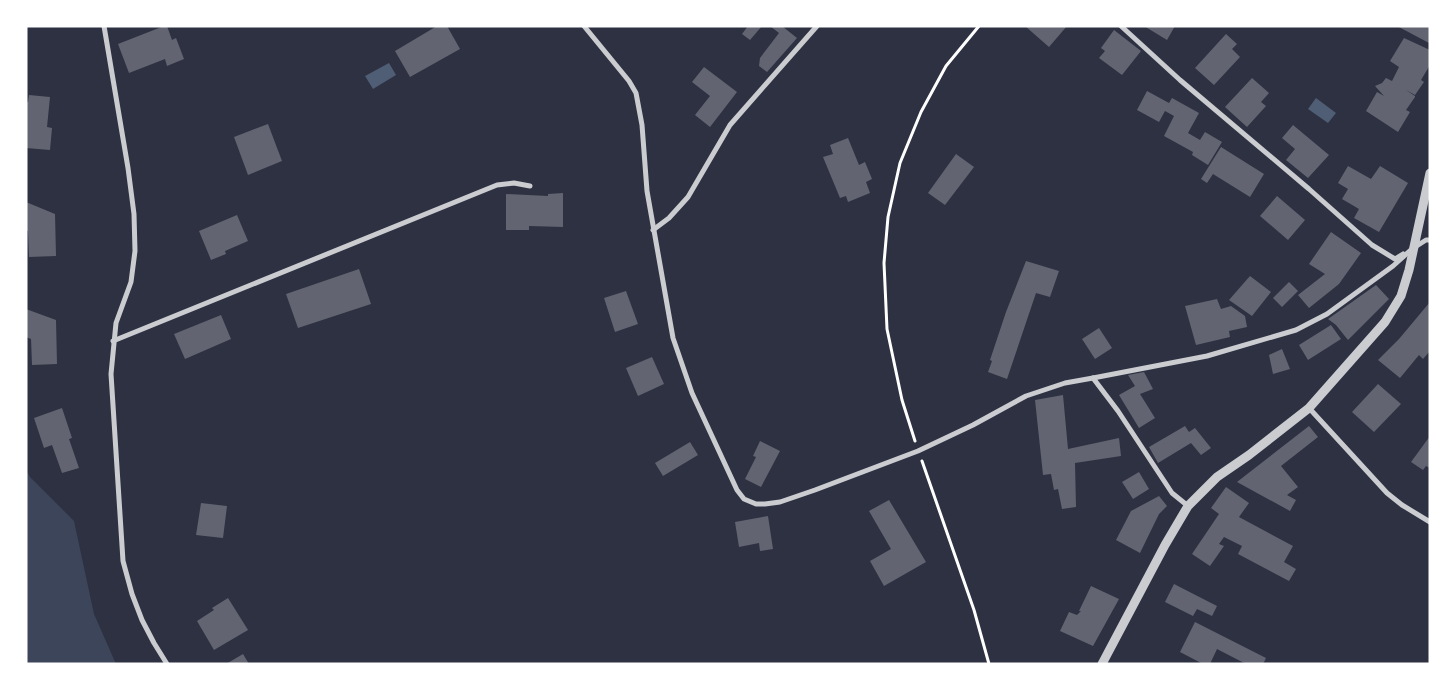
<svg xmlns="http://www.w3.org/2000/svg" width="1456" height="690" viewBox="0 0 1456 690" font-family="Commissioner,sans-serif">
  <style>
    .green { fill: #3c4559 }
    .water { fill: #4f5d75 }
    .building { fill: #626471 }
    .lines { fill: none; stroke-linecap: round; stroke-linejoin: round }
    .path { stroke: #fff; stroke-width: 3 }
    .minor { stroke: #caccd0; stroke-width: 5 }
    .tertiary { stroke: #caccd0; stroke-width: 9 }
  </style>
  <rect width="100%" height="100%" fill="#2d3142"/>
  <!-- green -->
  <polygon class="green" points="26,470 30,477 74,521 94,614 116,664 26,664"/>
  <!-- water -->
  <g class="water">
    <polygon points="389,63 396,75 373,89 365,76"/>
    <polygon points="1316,98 1336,113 1328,123 1308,109"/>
  </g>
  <!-- building -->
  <g class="building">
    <polygon points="164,26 167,26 172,40 176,38 184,59 167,66 165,59 129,73 118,44"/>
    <polygon points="437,26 447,26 460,49 410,77 395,51"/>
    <polygon points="748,26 762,26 750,40 742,34"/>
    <polygon points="770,26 782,26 797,38 767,72 759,66 760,58 779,33"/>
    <polygon points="1025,26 1067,26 1049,47"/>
    <polygon points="1144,26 1175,26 1167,40"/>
    <polygon points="1397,26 1430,26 1430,42 1429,43"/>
    <polygon points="1114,30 1141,51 1122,75 1099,58 1105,51 1101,48"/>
    <polygon points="1226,34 1237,44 1232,49 1240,57 1214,85 1195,68"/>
    <polygon points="1404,38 1430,50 1430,65 1421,80 1424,82 1415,95 1406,90 1415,96 1415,97 1406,110 1410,112 1398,132 1366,111 1377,92 1384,96 1375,86 1382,83 1386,78 1392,81 1399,67 1390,61"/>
    <polygon points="704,67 737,92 710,127 695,115 710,96 692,82"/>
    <polygon points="1252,78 1269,93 1261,102 1266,106 1247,127 1225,107"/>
    <polygon points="1147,91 1169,103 1172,98 1199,113 1188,133 1200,140 1205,132 1222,142 1208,165 1192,155 1193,152 1164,136 1174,116 1165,111 1159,122 1137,110"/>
    <polygon points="29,95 50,97 47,127 52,128 50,150 26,148 26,102 28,102"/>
    <polygon points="268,124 282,161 248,175 234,137"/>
    <polygon points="1293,125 1329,155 1308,178 1286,160 1295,149 1282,138"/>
    <polygon points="848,138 859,165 865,162 872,179 866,182 870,193 848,202 846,196 840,198 823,157 833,154 830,145"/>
    <polygon points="1221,147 1264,174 1250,197 1213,174 1207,183 1201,179"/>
    <polygon points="956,154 974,167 945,205 928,193"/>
    <polygon points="1348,166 1371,179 1380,166 1408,183 1379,232 1354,218 1359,209 1342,199 1348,189 1338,183"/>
    <polygon points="563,193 563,227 529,226 529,230 506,230 506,194 548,196 548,194"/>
    <polygon points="1277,196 1305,220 1288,240 1260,216"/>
    <polygon points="26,202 55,214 56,256 29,257 28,231 26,230"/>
    <polygon points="237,215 248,241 225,251 226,254 211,260 199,231"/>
    <polygon points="1331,232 1361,253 1339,284 1309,308 1298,295 1325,274 1309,264"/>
    <polygon points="1026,261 1059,271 1050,297 1036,293 1007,379 988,372 992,361 990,360 1006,312"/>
    <polygon points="359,269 371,304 298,328 286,294"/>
    <polygon points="1250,276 1271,292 1252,316 1229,300"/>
    <polygon points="1289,282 1298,291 1282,307 1273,298"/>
    <polygon points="1376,285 1389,299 1348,340 1336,325 1328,319"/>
    <polygon points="626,291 638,324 615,332 604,298"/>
    <polygon points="1217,299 1221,309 1231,306 1245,316 1247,327 1229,331 1230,337 1196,345 1185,306"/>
    <polygon points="1430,302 1430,351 1423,359 1419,355 1400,378 1378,360 1399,339"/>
    <polygon points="26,309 56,320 57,364 32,365 31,339 26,337"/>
    <polygon points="221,315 231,339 185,359 174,334"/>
    <polygon points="1331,325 1341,339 1308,360 1299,345"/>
    <polygon points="1099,328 1112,348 1095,359 1082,339"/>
    <polygon points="1282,349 1290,369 1273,374 1269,355"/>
    <polygon points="652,357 664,384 638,396 626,368"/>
    <polygon points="1144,372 1153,389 1140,394 1155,418 1139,428 1119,395 1135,386 1128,375"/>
    <polygon points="1378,384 1401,404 1374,432 1352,412"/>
    <polygon points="1063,395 1068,449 1119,438 1121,456 1075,463 1076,507 1062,509 1058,489 1054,490 1051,474 1043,475 1035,400"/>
    <polygon points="62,408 72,438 69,439 79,468 62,473 52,445 44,448 34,418"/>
    <polygon points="1185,426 1189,432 1195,428 1211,448 1201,455 1191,443 1158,463 1149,447"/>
    <polygon points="1309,426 1318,437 1281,466 1298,487 1287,495 1296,500 1290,511 1237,482"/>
    <polygon points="1430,436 1430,468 1426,466 1423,470 1411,462"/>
    <polygon points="760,441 780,451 761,487 745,479 756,457 753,456"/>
    <polygon points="690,442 698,455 663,476 655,463"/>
    <polygon points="1139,472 1149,489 1133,499 1122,482"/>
    <polygon points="1226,487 1249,503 1239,517 1293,546 1284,562 1296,569 1289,581 1238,554 1242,546 1224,537 1219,544 1224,546 1210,566 1192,554 1219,514 1211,508"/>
    <polygon points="1159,496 1167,506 1159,514 1140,553 1116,540 1131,511"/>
    <polygon points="889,500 926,562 884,586 870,561 891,549 869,511"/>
    <polygon points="201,503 227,506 223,538 196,535"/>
    <polygon points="768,516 773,549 760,551 759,543 739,547 735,522"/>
    <polygon points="1174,584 1217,606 1212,616 1197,609 1193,616 1165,602"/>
    <polygon points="1091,586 1119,599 1093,646 1060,631 1069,612 1077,615 1081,611 1079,611"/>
    <polygon points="228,598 248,630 214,650 197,621 214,610 212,608"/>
    <polygon points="1195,622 1266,658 1263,664 1246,664 1217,649 1210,664 1203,664 1180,652"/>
    <polygon points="243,654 249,664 226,664"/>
  </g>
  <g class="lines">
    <!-- path -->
    <g class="path">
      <polyline points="915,441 902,400 887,329 884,263 888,217 900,163 921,112 946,66 979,26"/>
      <polyline points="922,461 974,610 989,664"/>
    </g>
    <!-- minor -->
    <g class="minor">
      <polyline points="104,26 128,168 134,214 135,251 131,282 116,323 111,374 123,561 132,594 142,620 154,643 167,664"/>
      <polyline points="584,26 629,81 636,93 642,125 647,191 673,338 692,393 737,490 744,499 756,504 765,504 780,502 815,490 918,451 973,425 1026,396 1065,383 1093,378 1207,356 1296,330 1327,314 1393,266 1413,248"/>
      <polyline points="1121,26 1180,80 1309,189 1372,245 1395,259 1403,254"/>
      <polyline points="653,230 669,218 688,197 730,125 817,26"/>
      <polyline points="1415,247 1426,240 1430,240"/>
      <polyline points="113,341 497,185 514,183 530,186"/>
      <polyline points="1093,378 1118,411 1172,493 1188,506"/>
      <polyline points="1309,408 1387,493 1402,505 1430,522"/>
    </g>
    <!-- tertiary -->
    <polyline class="tertiary" points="1102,664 1165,545 1188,506 1217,477 1249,455 1309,408 1385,322 1401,296 1409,270 1430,173"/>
  </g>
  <!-- border -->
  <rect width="1456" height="690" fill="none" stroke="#ffffff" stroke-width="55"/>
</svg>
